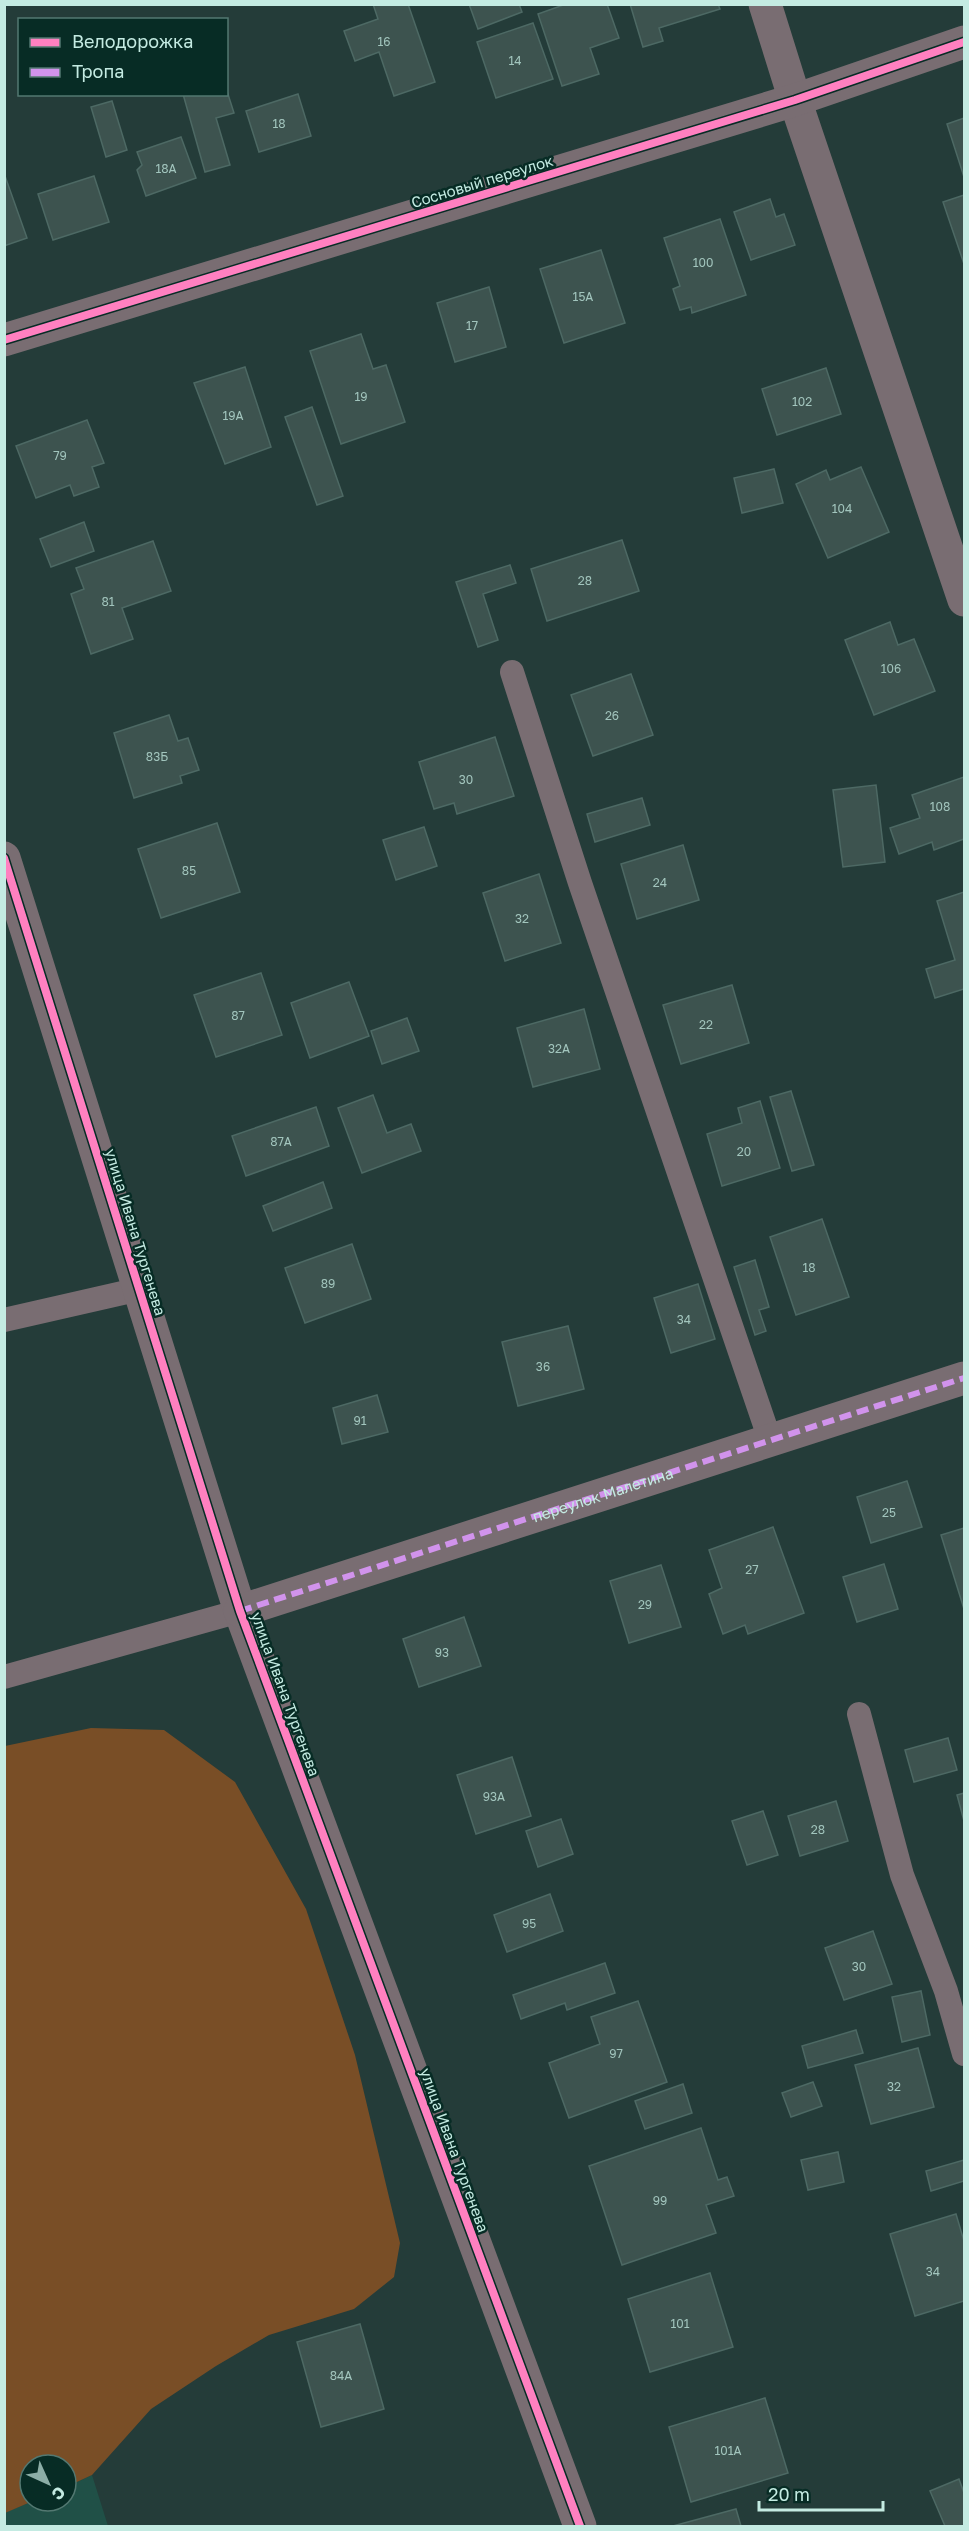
<svg xmlns="http://www.w3.org/2000/svg" width="969" height="2531" viewBox="0 0 969 2531" font-family="'Golos Text',sans-serif">
  <style>
    .built { fill: #205047 }
    .green { fill: #794e26 }
    .building { fill: #3d534f; stroke: #4d6964; stroke-width: 1.5 }
    .lines { fill: none; stroke-linecap: round; stroke-linejoin: round }
    .lane { stroke: #796d72; stroke-width: 24 }
    .street { stroke: #796d72; stroke-width: 33 }
    .quiet { stroke: #d193ec; stroke-width: 6; stroke-dasharray: 12 6; stroke-linecap: butt }
    .cycleway-casing { stroke: #072c25; stroke-width: 11 }
    .cycleway { stroke: #ff80c0; stroke-width: 8 }
    .labels { text-anchor: middle; dominant-baseline: central; stroke-width: 5; stroke-linejoin: round; paint-order: stroke }
    .number-label { font-size: 12px; fill: #a2c5bd }
    .street-label { font-size: 15px; fill: #c4ebe2; stroke: #072c25 }
  </style>
  <rect width="100%" height="100%" fill="#243c39"/>
  <!-- built -->
  <polygon class="built" points="92,2475 108,2526 5,2526 4,2513 33,2501 66,2501 66,2487"/>
  <!-- green -->
  <polygon class="green" points="91,1728 164,1730 235,1782 306,1909 355,2055 400,2243 394,2277 354,2309 269,2335 216,2366 151,2409 92,2475 66,2487 66,2465 30,2465 30,2501 33,2501 5,2513 5,1746"/>
  <!-- building -->
  <g class="building">
    <polygon points="373,4 408,4 435,82 394,96 379,52 355,61 344,31 378,19"/>
    <polygon points="469,4 519,4 522,12 478,29"/>
    <polygon points="566,4 607,4 619,38 590,48 599,74 562,86 538,14"/>
    <polygon points="630,4 718,4 720,9 659,28 663,41 643,47"/>
    <polygon points="533,23 553,79 496,98 477,42"/>
    <polygon points="226,88 234,113 216,118 230,165 205,172 183,94 226,94"/>
    <polygon points="298,94 311,136 259,152 246,111"/>
    <polygon points="112,101 127,150 106,157 91,107"/>
    <polygon points="964,118 964,177 947,124"/>
    <polygon points="181,137 196,178 146,196 137,170 142,165 137,152"/>
    <polygon points="5,176 27,238 4,246 4,176"/>
    <polygon points="94,176 109,222 53,240 38,194"/>
    <polygon points="964,195 964,264 943,202"/>
    <polygon points="770,199 776,217 784,214 795,245 751,260 734,212"/>
    <polygon points="720,219 746,295 692,313 691,307 680,310 673,289 680,286 664,238"/>
    <polygon points="601,250 625,323 564,343 540,269"/>
    <polygon points="489,287 506,347 455,362 437,303"/>
    <polygon points="361,334 373,369 386,365 405,422 341,444 310,351"/>
    <polygon points="245,367 271,447 225,464 194,383"/>
    <polygon points="826,368 841,414 777,435 762,389"/>
    <polygon points="312,407 343,496 317,505 285,417"/>
    <polygon points="87,420 104,463 92,467 99,487 74,496 70,485 36,498 16,446"/>
    <polygon points="861,467 889,532 828,558 796,484 826,470 830,480"/>
    <polygon points="774,469 783,503 742,513 734,478"/>
    <polygon points="84,522 94,551 51,567 40,539"/>
    <polygon points="622,540 639,591 547,621 531,569"/>
    <polygon points="153,541 171,591 122,608 133,639 91,654 71,594 84,589 76,568"/>
    <polygon points="510,565 516,583 483,594 498,640 478,647 456,582"/>
    <polygon points="890,622 898,645 914,639 935,691 874,715 845,640"/>
    <polygon points="631,674 653,735 593,756 571,695"/>
    <polygon points="169,715 178,741 188,738 199,770 180,776 182,783 134,798 114,733"/>
    <polygon points="495,737 514,796 457,814 454,803 434,809 419,762"/>
    <polygon points="964,777 964,839 934,850 932,842 899,854 890,828 920,818 912,795"/>
    <polygon points="876,785 885,862 843,867 833,790"/>
    <polygon points="642,798 650,825 595,842 587,814"/>
    <polygon points="217,823 240,892 161,918 138,849"/>
    <polygon points="424,827 437,866 396,880 383,840"/>
    <polygon points="683,845 699,900 637,919 621,864"/>
    <polygon points="539,874 561,943 505,961 483,893"/>
    <polygon points="964,892 964,989 935,998 926,969 955,960 937,901"/>
    <polygon points="261,973 282,1035 216,1057 194,995"/>
    <polygon points="349,982 369,1036 310,1058 291,1003"/>
    <polygon points="732,985 749,1043 681,1064 663,1005"/>
    <polygon points="584,1009 600,1069 533,1087 517,1028"/>
    <polygon points="407,1018 419,1051 382,1064 371,1031"/>
    <polygon points="791,1091 814,1165 792,1171 770,1097"/>
    <polygon points="373,1095 387,1133 411,1124 421,1151 362,1173 338,1108"/>
    <polygon points="760,1101 780,1168 722,1186 707,1134 742,1123 738,1108"/>
    <polygon points="316,1107 329,1146 246,1176 232,1136"/>
    <polygon points="323,1182 332,1208 273,1231 263,1206"/>
    <polygon points="822,1219 849,1297 796,1315 770,1237"/>
    <polygon points="352,1244 371,1299 305,1323 285,1268"/>
    <polygon points="755,1260 769,1307 759,1310 766,1331 755,1335 734,1267"/>
    <polygon points="698,1284 715,1339 671,1353 654,1298"/>
    <polygon points="568,1326 584,1389 518,1406 502,1342"/>
    <polygon points="377,1395 388,1432 342,1444 333,1408"/>
    <polygon points="907,1481 922,1527 871,1543 857,1497"/>
    <polygon points="773,1527 804,1613 748,1634 745,1625 723,1634 709,1594 722,1588 709,1550"/>
    <polygon points="964,1528 964,1609 941,1535"/>
    <polygon points="884,1564 898,1609 857,1622 843,1577"/>
    <polygon points="661,1565 681,1627 629,1643 610,1581"/>
    <polygon points="464,1617 481,1666 419,1687 403,1639"/>
    <polygon points="948,1738 957,1770 914,1782 905,1750"/>
    <polygon points="512,1757 531,1816 476,1834 457,1775"/>
    <polygon points="964,1793 964,1821 957,1795"/>
    <polygon points="836,1801 848,1841 800,1856 788,1816"/>
    <polygon points="763,1811 778,1855 747,1865 732,1821"/>
    <polygon points="561,1819 573,1854 538,1867 526,1831"/>
    <polygon points="550,1894 563,1931 507,1952 494,1915"/>
    <polygon points="873,1931 892,1984 844,2000 825,1948"/>
    <polygon points="605,1963 615,1993 567,2010 565,2003 521,2019 513,1995"/>
    <polygon points="921,1991 930,2035 902,2042 892,1997"/>
    <polygon points="638,2001 667,2082 569,2118 549,2063 600,2044 591,2017"/>
    <polygon points="856,2030 863,2053 808,2068 802,2046"/>
    <polygon points="918,2048 934,2107 871,2124 855,2065"/>
    <polygon points="813,2082 822,2106 791,2117 782,2093"/>
    <polygon points="683,2084 692,2113 645,2129 635,2101"/>
    <polygon points="701,2128 718,2180 727,2177 734,2196 706,2205 716,2233 622,2265 589,2166"/>
    <polygon points="838,2152 844,2182 808,2190 801,2160"/>
    <polygon points="964,2160 964,2181 931,2191 926,2171"/>
    <polygon points="956,2214 964,2241 964,2301 915,2316 890,2234"/>
    <polygon points="710,2273 733,2347 650,2372 628,2299"/>
    <polygon points="360,2324 384,2409 321,2427 297,2342"/>
    <polygon points="765,2398 788,2473 691,2502 669,2427"/>
    <polygon points="959,2479 964,2493 964,2526 945,2526 930,2491"/>
    <polygon points="736,2509 741,2526 673,2526"/>
  </g>
  <g class="lines">
    <!-- lane -->
    <g class="lane">
      <polyline points="512,672 580,883 770,1440"/>
      <polyline points="4,1320 140,1289"/>
      <polyline points="4,1677 240,1611"/>
      <polyline points="859,1714 902,1875 946,1991 964,2054"/>
    </g>
    <!-- street -->
    <g class="street">
      <polyline points="765,4 795,100 964,600"/>
      <polyline points="4,340 795,100 964,42"/>
      <polyline points="4,858 240,1611 580,2526"/>
      <path id="s1" d="M240 1611 964 1378"/>
    </g>
    <!-- quiet -->
    <polyline class="quiet" points="240,1611 964,1378"/>
    <!-- cycleway casing -->
    <g class="cycleway-casing">
      <g id="cycleway">
        <polyline points="4,340 795,100 964,42"/>
        <polyline points="4,858 240,1611 580,2526"/>
      </g>
    </g>
    <!-- cycleway -->
    <use href="#cycleway" class="cycleway"/>
  </g>
  <g class="labels">
    <!-- number labels -->
    <g class="number-label">
      <text x="384" y="41">16</text>
      <text x="515" y="60">14</text>
      <text x="279" y="123">18</text>
      <text x="166" y="168">18А</text>
      <text x="703" y="262">100</text>
      <text x="583" y="296">15А</text>
      <text x="472" y="325">17</text>
      <text x="361" y="396">19</text>
      <text x="802" y="401">102</text>
      <text x="233" y="415">19А</text>
      <text x="60" y="455">79</text>
      <text x="842" y="508">104</text>
      <text x="585" y="580">28</text>
      <text x="108" y="601">81</text>
      <text x="891" y="668">106</text>
      <text x="612" y="715">26</text>
      <text x="157" y="756">83Б</text>
      <text x="466" y="779">30</text>
      <text x="940" y="806">108</text>
      <text x="189" y="870">85</text>
      <text x="660" y="882">24</text>
      <text x="522" y="918">32</text>
      <text x="238" y="1015">87</text>
      <text x="706" y="1024">22</text>
      <text x="559" y="1048">32А</text>
      <text x="281" y="1141">87А</text>
      <text x="744" y="1151">20</text>
      <text x="809" y="1267">18</text>
      <text x="328" y="1283">89</text>
      <text x="684" y="1319">34</text>
      <text x="543" y="1366">36</text>
      <text x="360" y="1420">91</text>
      <text x="889" y="1512">25</text>
      <text x="752" y="1569">27</text>
      <text x="645" y="1604">29</text>
      <text x="442" y="1652">93</text>
      <text x="494" y="1796">93А</text>
      <text x="818" y="1829">28</text>
      <text x="529" y="1923">95</text>
      <text x="859" y="1966">30</text>
      <text x="616" y="2053">97</text>
      <text x="894" y="2086">32</text>
      <text x="660" y="2200">99</text>
      <text x="933" y="2271">34</text>
      <text x="680" y="2323">101</text>
      <text x="341" y="2375">84А</text>
      <text x="728" y="2450">101А</text>
    </g>
    <!-- street labels -->
    <g class="street-label">
      <text transform="translate(482 181) rotate(-17)">Сосновый переулок</text>
      <text transform="translate(136 1232) rotate(73)">улица Ивана Тургенева</text>
      <text stroke="none"><textPath href="#s1" startOffset="381">переулок Малетина</textPath></text>
      <text transform="translate(286 1694) rotate(70)">улица Ивана Тургенева</text>
      <text transform="translate(455 2150) rotate(70)">улица Ивана Тургенева</text>
    </g>
  </g>
  <!-- border -->
  <rect width="969" height="2531" fill="none" stroke="#c4ebe2" stroke-width="12"/>
  <!-- legend -->
  <rect x="18" y="18" width="210" height="78" fill="#072c25" stroke="#537871" stroke-width="1.5"/>
  <rect x="30" y="38" width="30" height="9" fill="#ff80c0" stroke="#537871" stroke-width="1.5"/>
  <text x="72" y="48" font-size="18" fill="#c4ebe2">Велодорожка</text>
  <rect x="30" y="68" width="30" height="9" fill="#d193ec" stroke="#537871" stroke-width="1.5"/>
  <text x="72" y="78" font-size="18" fill="#c4ebe2">Тропа</text>
  <!-- north arrow -->
  <g transform="translate(48 2483) rotate(135)"><circle r="28" fill="#072c25" stroke="#537871" stroke-width="1.5"/>
  <path d="M0-4.5L10 22L0 15L-10 22Z" fill="#8caea7"/>
  <text y="-9" font-size="16" font-weight="bold" text-anchor="middle" fill="#c4ebe2">С</text>
  </g>
  <!-- scale -->
  <path d="M759 2501v9h124v-9" fill="none" stroke="#c4ebe2" stroke-width="3"/>
  <text x="768" y="2501" font-size="18" fill="#c4ebe2" stroke="#072c25" stroke-width="4.5" paint-order="stroke">20 m</text>
</svg>
